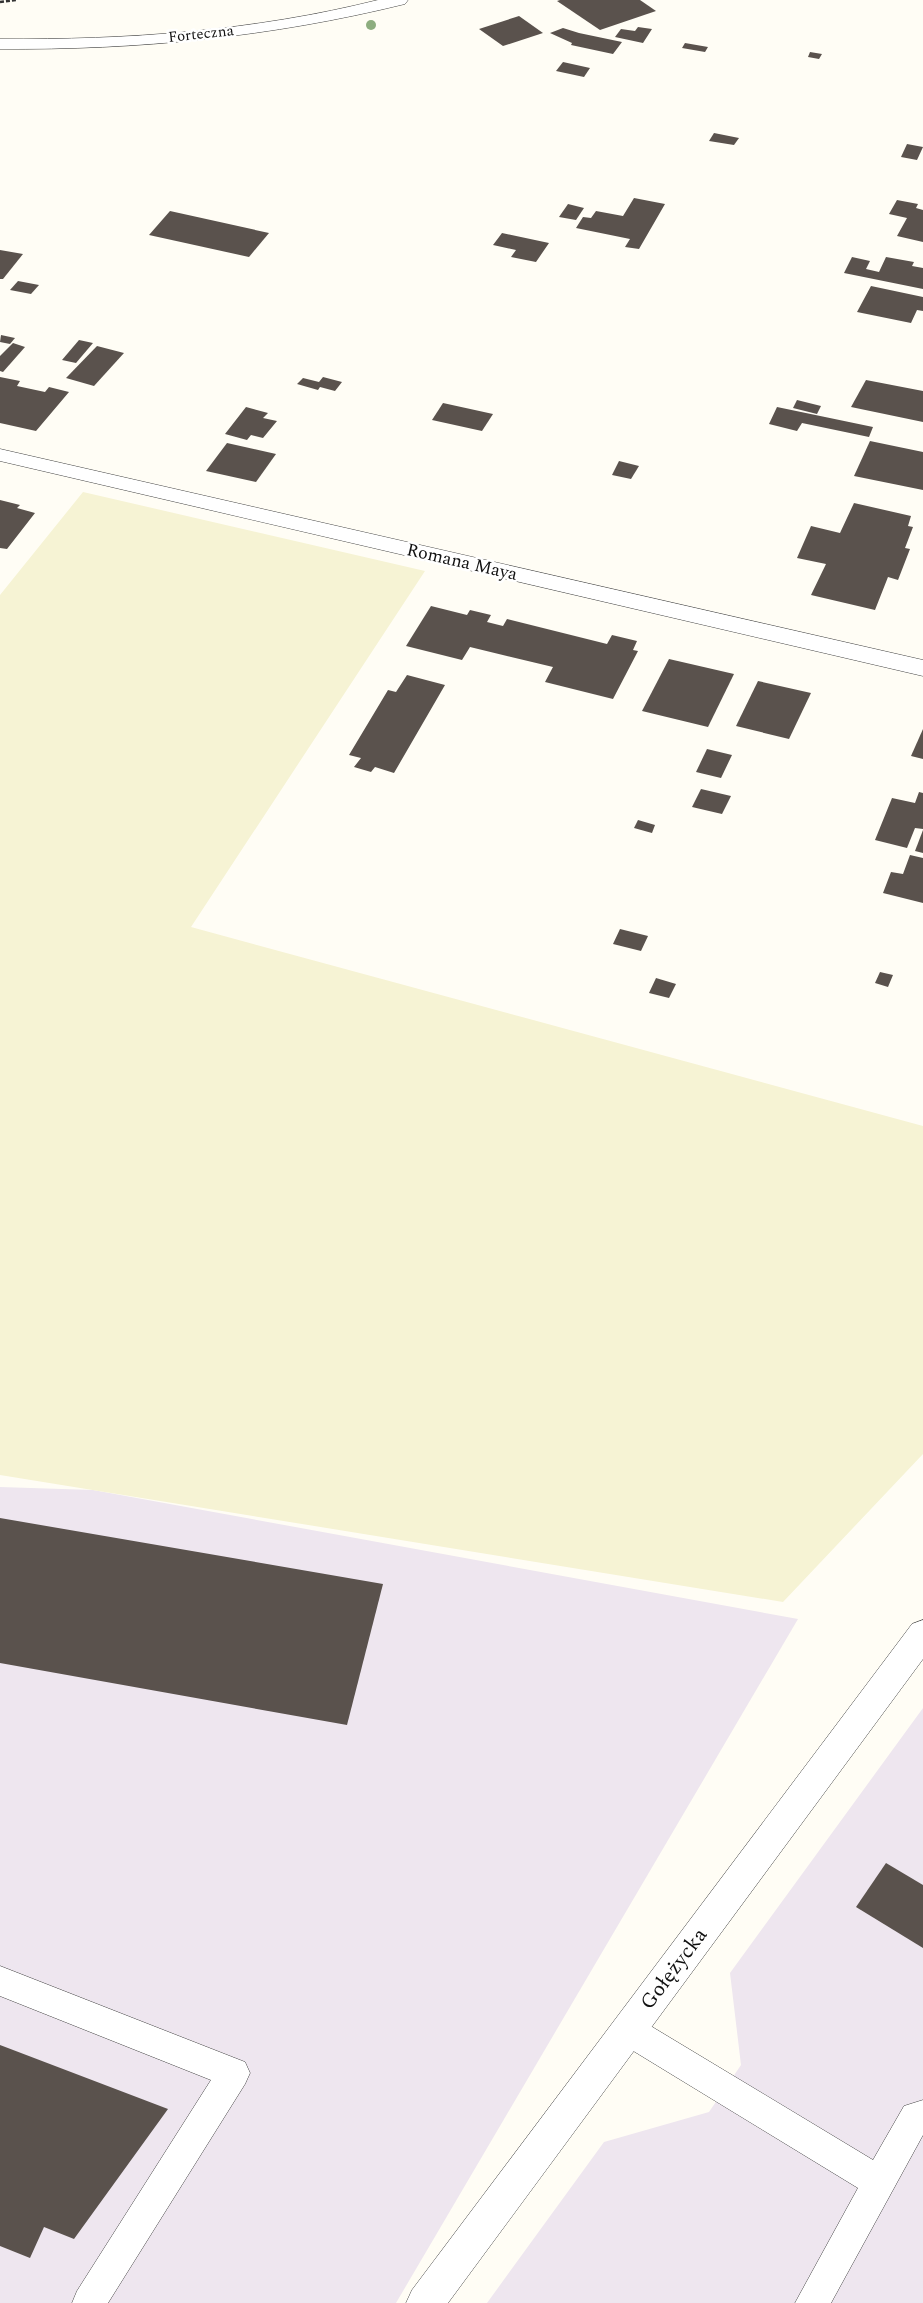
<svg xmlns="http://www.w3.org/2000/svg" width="923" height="2303" viewBox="0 0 923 2303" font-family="Spectral,serif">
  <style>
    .industrial { fill: #eee6ef }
    .farmland { fill: #f6f3d4 }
    .building { fill: #5a524d }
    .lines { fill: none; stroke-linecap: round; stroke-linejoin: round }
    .lane-casing { stroke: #444; stroke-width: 1 }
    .street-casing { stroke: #444; stroke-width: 1 }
    .path { stroke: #333; stroke-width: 2.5; stroke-dasharray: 4 2; stroke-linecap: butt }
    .lane { fill: #fff; fill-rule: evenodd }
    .street { fill: #fff; fill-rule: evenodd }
    .tree { fill: #8dad7f }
    .labels { text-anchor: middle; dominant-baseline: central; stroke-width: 5; stroke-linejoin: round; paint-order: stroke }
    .far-street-label { font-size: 15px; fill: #111; stroke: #fff }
    .street-label { font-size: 18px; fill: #111; stroke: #fff }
    .near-street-label { font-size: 21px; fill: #111; stroke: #fff }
  </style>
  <rect width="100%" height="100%" fill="#fffdf5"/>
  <!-- industrial -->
  <g class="industrial">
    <polygon points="0,1487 93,1490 798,1619 396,2303 0,2303"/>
    <polygon points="923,1708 923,2303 487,2303 604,2142 709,2112 741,2065 730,1973"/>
  </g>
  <!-- farmland -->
  <polygon class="farmland" points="83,492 425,571 191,927 923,1126 923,1454 783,1602 0,1475 0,595"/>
  <!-- building -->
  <g class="building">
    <polygon points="560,0 640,0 656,11 600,30 557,1"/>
    <polygon points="519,16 543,33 503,46 479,29"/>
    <polygon points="638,27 652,29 643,43 615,37 621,29 635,31"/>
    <polygon points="563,28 579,33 622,42 613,54 571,45 572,43 550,33"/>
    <polygon points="685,43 708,47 705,52 682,48"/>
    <polygon points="810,52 822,54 819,59 808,57"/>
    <polygon points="563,62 590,68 584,77 556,71"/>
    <polygon points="714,133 739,138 734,145 709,141"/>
    <polygon points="907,144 923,147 917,160 901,157"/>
    <polygon points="634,198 665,204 639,249 625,247 630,239 576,228 583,217 591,218 596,211 623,216"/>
    <polygon points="897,200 918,204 916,208 923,210 923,242 897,236 907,218 889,214"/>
    <polygon points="568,204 584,208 576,220 559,217"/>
    <polygon points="170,211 269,233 249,257 149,235"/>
    <polygon points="502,233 549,243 536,262 511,257 516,250 493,245"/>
    <polygon points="0,250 23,254 3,279 0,279"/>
    <polygon points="852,257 870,261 866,269 879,272 886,257 914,262 912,266 923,268 923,289 844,273"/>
    <polygon points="18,281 39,285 31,294 10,290"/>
    <polygon points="871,286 923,297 923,311 917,310 911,323 857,312"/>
    <polygon points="1,335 15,338 10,344 0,342"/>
    <polygon points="79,340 93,343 76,363 62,360"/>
    <polygon points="13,343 25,347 3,372 0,371 0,356"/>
    <polygon points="97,346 124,353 94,386 66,378"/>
    <polygon points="0,377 20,381 17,386 45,392 49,387 69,392 36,431 0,423"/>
    <polygon points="323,377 342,382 335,391 320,387 318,390 297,384 303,378 319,382"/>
    <polygon points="866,380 923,391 923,422 851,407"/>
    <polygon points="797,400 821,406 817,414 793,408"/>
    <polygon points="443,403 493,414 482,431 432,420"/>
    <polygon points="246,407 268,413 263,418 277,421 263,438 251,435 247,440 225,434"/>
    <polygon points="777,407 873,427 869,437 802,423 797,431 769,424"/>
    <polygon points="870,441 923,452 923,490 854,476"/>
    <polygon points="227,443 276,454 256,482 206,471"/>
    <polygon points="619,461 639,466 631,479 612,475"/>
    <polygon points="0,500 20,505 17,508 35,513 7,549 0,548"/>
    <polygon points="854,503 911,516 908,526 913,527 905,548 910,549 898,580 888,577 875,610 811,595 826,564 797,558 811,526 840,533"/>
    <polygon points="431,606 467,615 470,610 491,615 487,622 503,626 507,619 607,644 612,635 637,641 633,650 638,651 613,699 545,682 553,667 470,647 462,660 406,646"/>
    <polygon points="669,659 734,674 708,727 642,711"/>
    <polygon points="407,675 445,685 394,773 375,767 371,772 354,767 361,758 349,755 388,690 396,692"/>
    <polygon points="758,681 811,693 789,739 736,726"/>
    <polygon points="923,729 923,759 911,756"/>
    <polygon points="707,749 732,755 721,778 696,772"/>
    <polygon points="701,789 731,796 722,814 692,807"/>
    <polygon points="919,792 923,793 923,829 915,828 907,848 875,840 892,798 915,803"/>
    <polygon points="638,820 655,825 652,833 634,828"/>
    <polygon points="923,830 923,853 915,851"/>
    <polygon points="910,855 923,858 923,903 883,893 891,872 903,874"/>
    <polygon points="620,929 648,936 641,951 613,944"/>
    <polygon points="880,972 893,975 888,987 875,983"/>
    <polygon points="656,978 676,984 669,998 649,993"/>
    <polygon points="0,1518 383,1584 347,1725 0,1663"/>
    <polygon points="886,1863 923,1885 923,1948 856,1907"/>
    <polygon points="0,2045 168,2109 74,2239 44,2227 30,2258 0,2246"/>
  </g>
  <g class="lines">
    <!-- lane casing -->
    <g class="lane-casing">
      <g id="lane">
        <polygon points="0,1966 245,2062 250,2073 245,2084 108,2303 72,2303 77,2291 211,2080 0,1996"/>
        <polygon points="628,2015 639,2019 873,2160 904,2106 923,2100 923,2135 831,2303 795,2303 858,2188 617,2041 612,2030 617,2019"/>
      </g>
    </g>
    <!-- street casing -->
    <g class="street-casing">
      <g id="street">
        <path d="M378 0H408L405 4C271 37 138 50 0 49V39C127 40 254 31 378 0Z"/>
        <polygon points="0,449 923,660 923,676 0,461"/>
        <polygon points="923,1620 923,1659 448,2303 406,2303 412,2290 912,1624"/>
      </g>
    </g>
    <!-- path -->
    <polyline class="path" points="0,2 17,0"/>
    <!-- lane -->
    <use href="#lane" class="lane"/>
    <!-- street -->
    <use href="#street" class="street"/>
  </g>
  <!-- trees -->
  <circle class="tree" cx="371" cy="25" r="5"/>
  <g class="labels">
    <!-- far-street labels -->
    <g class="far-street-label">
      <text transform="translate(201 34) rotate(-6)">Forteczna</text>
    </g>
    <!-- street labels -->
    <g class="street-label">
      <text transform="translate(462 562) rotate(13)">Romana Maya</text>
    </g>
    <!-- near-street labels -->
    <g class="near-street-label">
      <text transform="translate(674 1969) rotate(-53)">Gołężycka</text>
    </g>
  </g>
</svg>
